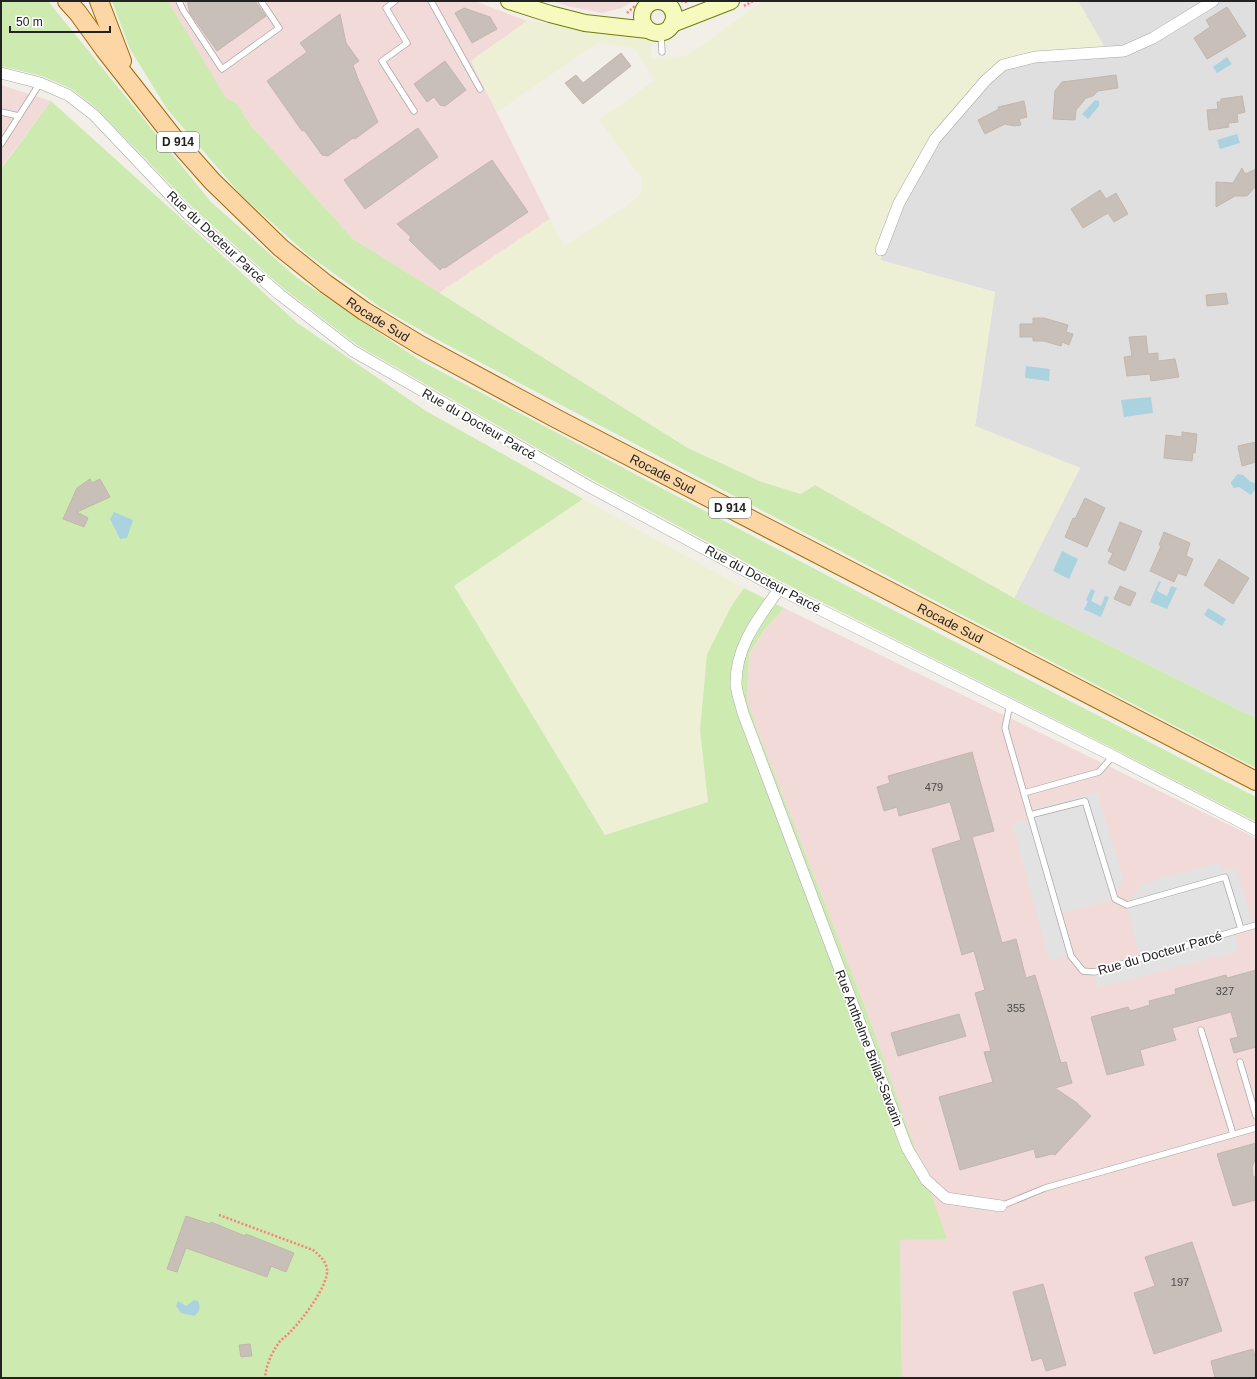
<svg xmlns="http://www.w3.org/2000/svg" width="1257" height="1379" viewBox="0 0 1257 1379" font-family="Helvetica,sans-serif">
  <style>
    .residential { fill: #e0dfdf }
    .commercial { fill: #f2dad9 }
    .farmland { fill: #eef0d5 }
    .grass { fill: #cdebb0 }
    .parking { fill: #e2e2e2 }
    .water { fill: #aad3df }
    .building { fill: #c7bfb8; stroke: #c4b6ab }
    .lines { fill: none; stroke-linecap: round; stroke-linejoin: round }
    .lane-casing { stroke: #a9a9a9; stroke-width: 7 }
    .street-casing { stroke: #a9a9a9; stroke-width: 12 }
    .secondary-casing { stroke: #707d05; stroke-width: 18 }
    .primary-casing { stroke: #a06b00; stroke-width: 20 }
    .path { stroke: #fa8072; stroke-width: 2.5; stroke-dasharray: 2 2; stroke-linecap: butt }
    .lane { stroke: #fff; stroke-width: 5.5 }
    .street { stroke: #fff; stroke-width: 11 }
    .secondary { stroke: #f7fabf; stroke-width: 16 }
    .primary { stroke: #fcd6a4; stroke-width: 18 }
    .labels { text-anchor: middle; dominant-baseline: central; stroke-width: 3.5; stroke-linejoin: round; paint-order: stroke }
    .number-label { font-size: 11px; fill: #4b4948 }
    .shield { fill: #fff; stroke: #646464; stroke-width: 1 }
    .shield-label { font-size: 12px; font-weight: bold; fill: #222 }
    .street-label { font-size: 13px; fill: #222; stroke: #fff }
  </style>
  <rect width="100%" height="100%" fill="#f2efe9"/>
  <!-- residential -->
  <polygon class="residential" points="1078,1 1256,1 1256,718 1014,598 1080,468 975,426 995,292 880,260 924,145 1000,65 1105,48"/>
  <!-- commercial -->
  <g class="commercial">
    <polygon points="168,1 475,1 527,21 471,61 550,219 439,293 353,239 251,126 237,104 226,99"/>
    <polygon points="552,1 633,1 622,8 602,13 567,6"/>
    <polygon points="1,85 51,101 1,168"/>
    <polygon points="784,608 1256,838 1256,1378 902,1378 900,1240 946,1238 867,1012 755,724 747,699 749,656 764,630"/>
  </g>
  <!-- farmland -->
  <g class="farmland">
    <polygon points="763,1 1078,1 1105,48 1000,65 927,141 880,260 995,292 975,426 1080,468 1014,598 815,485 801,494 762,482 689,448 439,293 550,219 564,246 627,206 642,192 642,179 599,120 655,80 634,48 599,42 497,112 471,61 527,21 641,37 651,40 652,59 687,56"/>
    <polygon points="583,499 744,588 732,605 700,730 708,802 605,835 454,586"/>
  </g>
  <!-- grass -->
  <g class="grass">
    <polygon points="1,1 48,1 211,202 296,277 421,361 868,597 1256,797 1256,822 1116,750 782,582 591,479 357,345 284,289 193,208 98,110 72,89 42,76 1,66"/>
    <polygon points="112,1 168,1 226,98 237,104 251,126 353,239 688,448 762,482 801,494 815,485 1014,598 1256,718 1256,768 717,487 438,340 380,307 307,254 242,196 167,109 130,49"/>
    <polygon points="51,101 296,322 426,411 583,499 454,586 605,835 708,802 700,730 707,654 732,605 744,588 784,608 764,630 749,655 747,699 755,724 867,1012 947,1239 900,1240 902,1378 1,1378 1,169"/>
  </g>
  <!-- parking -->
  <g class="parking">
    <polygon points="1097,792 1123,879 1115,899 1059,914 1071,956 1050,961 1012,823 1031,820 1028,810"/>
    <polygon points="1220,862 1223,871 1236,868 1254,926 1233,932 1239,951 1097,988 1094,972 1140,959 1127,905 1142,884"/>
  </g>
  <!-- water -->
  <g class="water">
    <polygon points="1227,57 1232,64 1217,73 1213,67"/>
    <polygon points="1095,100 1099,101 1099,106 1088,119 1082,114"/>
    <polygon points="1237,134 1240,143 1220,149 1217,140"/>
    <polygon points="1026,366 1050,369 1049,381 1025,378"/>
    <polygon points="1151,397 1153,413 1124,417 1121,400"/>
    <polygon points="1238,474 1243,475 1251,482 1256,483 1256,488 1251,495 1239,487 1234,488 1231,484 1231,482 1235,477"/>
    <polygon points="114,512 133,520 127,538 120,539 110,519"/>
    <polygon points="1062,551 1078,559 1069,579 1053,571"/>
    <polygon points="1159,581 1161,582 1157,591 1167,596 1171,586 1177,588 1167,609 1150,602"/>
    <polygon points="1091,589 1095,591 1091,601 1101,606 1105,596 1109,597 1101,617 1083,609 1085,608 1088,601 1086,600"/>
    <polygon points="1208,608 1226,619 1222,626 1204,615"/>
    <path d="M194 1300 198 1301C201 1307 200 1312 194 1316L181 1313 176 1306 178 1301 186 1306Z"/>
  </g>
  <!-- building -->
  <g class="building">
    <polygon points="187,1 255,1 266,16 217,51 190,13"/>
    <polygon points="1227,7 1246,36 1207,59 1194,38 1210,27 1206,20"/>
    <polygon points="464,8 490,17 497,29 472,43 455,13"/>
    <polygon points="340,14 346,43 359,61 353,65 358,79 378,122 355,139 353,138 328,156 322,155 304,130 302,131 267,81 307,52 300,43"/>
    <polygon points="621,53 631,66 583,104 565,83 576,75 583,83"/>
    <polygon points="445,61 466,90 445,106 440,105 434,97 427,102 414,84"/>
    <polygon points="1116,75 1118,88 1098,91 1093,96 1086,98 1076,110 1075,120 1053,119 1055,91 1062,82"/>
    <polygon points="1242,96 1245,112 1237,114 1238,122 1228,123 1229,127 1209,130 1207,110 1218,109 1217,102 1221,102 1221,99"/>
    <polygon points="1024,101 1027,117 1019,119 1021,125 1015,126 1005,124 985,134 978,120 999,109 998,107"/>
    <polygon points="418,128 438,157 365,209 344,180"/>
    <polygon points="492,160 528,212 445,268 443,267 440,270 409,240 411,237 397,224"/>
    <polygon points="1242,168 1245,174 1256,169 1256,186 1247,196 1235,196 1216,207 1216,182 1233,183"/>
    <polygon points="1100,190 1106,199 1116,193 1128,214 1114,222 1108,213 1083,228 1071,209"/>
    <polygon points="1226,293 1228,304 1207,306 1206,295"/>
    <polygon points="1033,318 1044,318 1068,325 1066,332 1073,334 1069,345 1062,342 1061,346 1044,341 1033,341 1033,337 1020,337 1020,324 1033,324"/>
    <polygon points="1146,336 1148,354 1158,353 1158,361 1175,359 1179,377 1151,381 1150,374 1127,376 1124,357 1132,356 1129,337"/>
    <polygon points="1182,432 1197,434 1195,453 1193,452 1192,461 1164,458 1166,435 1182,437"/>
    <polygon points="1256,442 1256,462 1242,466 1238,446"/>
    <polygon points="90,479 92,483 100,479 110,497 77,512 88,518 84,527 63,519 77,488"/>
    <polygon points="1085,498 1105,508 1087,547 1065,537 1073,518 1075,519"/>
    <polygon points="1120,522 1142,531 1125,571 1108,563 1113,553 1108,551"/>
    <polygon points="1164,532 1190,543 1186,556 1193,559 1186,576 1178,573 1174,582 1150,571 1161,546 1159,545"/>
    <polygon points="1219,559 1249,578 1233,604 1204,585"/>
    <polygon points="1120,586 1136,593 1130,606 1114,599"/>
    <polygon points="972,752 994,831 972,837 1002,943 1016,939 1026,978 1035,975 1061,1063 1066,1062 1072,1083 1055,1088 1077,1103 1091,1116 1055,1155 1052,1154 1036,1158 1034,1149 960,1170 939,1097 993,1082 984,1052 991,1051 975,993 985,990 974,951 962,955 932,849 961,840 950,802 899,816 897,807 884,811 877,787 890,783 888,776"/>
    <polygon points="1256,970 1256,1047 1234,1053 1230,1039 1238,1037 1231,1012 1172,1028 1176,1040 1140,1050 1144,1065 1107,1075 1091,1017 1128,1007 1130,1011 1150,1005 1149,1001 1176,994 1175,989 1226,975 1227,978"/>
    <polygon points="959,1014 966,1036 898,1056 891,1033"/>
    <polygon points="1256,1143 1256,1157 1252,1167 1253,1176 1256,1178 1256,1200 1233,1206 1217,1154"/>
    <polygon points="186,1216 210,1224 211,1222 245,1236 246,1234 294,1253 286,1272 271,1266 267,1277 186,1248 177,1272 167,1269"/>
    <polygon points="1192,1242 1222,1331 1154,1354 1134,1293 1155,1286 1145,1257"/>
    <polygon points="1043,1284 1066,1365 1046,1371 1042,1358 1032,1361 1013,1292"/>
    <polygon points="250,1344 252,1356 241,1357 239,1345"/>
    <polygon points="1253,1349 1256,1359 1256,1378 1215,1378 1211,1361"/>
  </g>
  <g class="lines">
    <!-- lane casing -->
    <g class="lane-casing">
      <g id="lane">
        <polyline points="179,1 183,10 222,69 279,28 261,1"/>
        <polyline points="395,1 386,8 407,43 382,61 414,111"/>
        <polyline points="431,1 480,89"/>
        <polyline points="661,33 662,52"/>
        <polyline points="1,112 19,116"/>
        <polyline points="1,144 40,83"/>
        <polyline points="1010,704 1005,728 1071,956 1083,971 1094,972 1256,925"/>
        <polyline points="1024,793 1099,772 1113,756"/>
        <polyline points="1030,815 1085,801 1115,899 1127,905 1225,877 1241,929"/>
        <polyline points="1201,1030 1233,1134"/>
        <polyline points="1240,1062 1256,1116"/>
        <polyline points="1001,1206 1045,1188 1256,1128"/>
      </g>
    </g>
    <!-- street casing -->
    <g class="street-casing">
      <g id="street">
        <polyline points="663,1 664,2"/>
        <polyline points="647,5 648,1"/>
        <polyline points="1,73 40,83 68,95 94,115 188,214 279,294 353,351 588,486 779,589 1113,756 1256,830"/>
        <polyline points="881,250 899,203 935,139 986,80 1003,65 1035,57 1124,51 1153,38 1213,1"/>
        <path d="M779 589C759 618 736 645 736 683 736 692 741 704 743 713L907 1148 926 1180 946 1198 1001 1206"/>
      </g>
    </g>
    <!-- secondary casing -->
    <g class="secondary-casing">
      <g id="secondary">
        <circle cx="658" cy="17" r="16"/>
        <polyline points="509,1 550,14 585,23 648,30"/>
        <polyline points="672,24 731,1"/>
      </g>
    </g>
    <!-- primary casing -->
    <g class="primary-casing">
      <g id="primary">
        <path id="s1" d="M67 1 78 13 104 49 173 137 212 181 281 248 326 284 364 311 420 345 557 419 1256 781"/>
        <polyline points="99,1 122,61"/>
      </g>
    </g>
    <!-- path -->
    <g class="path">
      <polyline points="681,1 687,2"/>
      <polyline points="744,6 753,1"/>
      <polyline points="627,13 635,6"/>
      <path d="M219 1215 313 1250C319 1255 326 1261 327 1269 329 1285 302 1320 291 1331 287 1336 281 1339 278 1344 271 1354 266 1366 265 1378"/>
    </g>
    <!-- lane -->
    <use href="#lane" class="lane"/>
    <!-- street -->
    <use href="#street" class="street"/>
    <!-- secondary -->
    <use href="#secondary" class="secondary"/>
    <!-- primary -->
    <use href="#primary" class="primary"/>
  </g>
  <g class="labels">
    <!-- number labels -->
    <g class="number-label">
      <text x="934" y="787">479</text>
      <text x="1225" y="991">327</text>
      <text x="1016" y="1008">355</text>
      <text x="1180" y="1282">197</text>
    </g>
    <!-- shield labels -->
    <g class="shield">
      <rect x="157" y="132" width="42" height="20" rx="3"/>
      <rect x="709" y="498" width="42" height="20" rx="3"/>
    </g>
    <g class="shield-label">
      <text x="178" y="142">D 914</text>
      <text x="730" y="508">D 914</text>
    </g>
    <!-- street labels -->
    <g class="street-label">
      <text transform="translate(216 237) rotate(43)">Rue du Docteur Parcé</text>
      <text stroke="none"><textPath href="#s1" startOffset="448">Rocade Sud</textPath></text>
      <text transform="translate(479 424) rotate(30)">Rue du Docteur Parcé</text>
      <text stroke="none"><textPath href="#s1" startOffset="772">Rocade Sud</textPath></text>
      <text transform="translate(763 579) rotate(28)">Rue du Docteur Parcé</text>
      <text stroke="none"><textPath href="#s1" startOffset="1096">Rocade Sud</textPath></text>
      <text transform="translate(1160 953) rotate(-16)">Rue du Docteur Parcé</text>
      <text transform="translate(869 1048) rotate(69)">Rue Anthelme Brillat-Savarin</text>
    </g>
  </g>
  <!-- border -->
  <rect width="1257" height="1379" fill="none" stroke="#222222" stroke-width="4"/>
  <!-- scale -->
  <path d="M10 26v6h100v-6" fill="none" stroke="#222222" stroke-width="2"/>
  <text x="16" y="26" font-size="12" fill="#222222" stroke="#ffffff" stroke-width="3" paint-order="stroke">50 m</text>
</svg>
